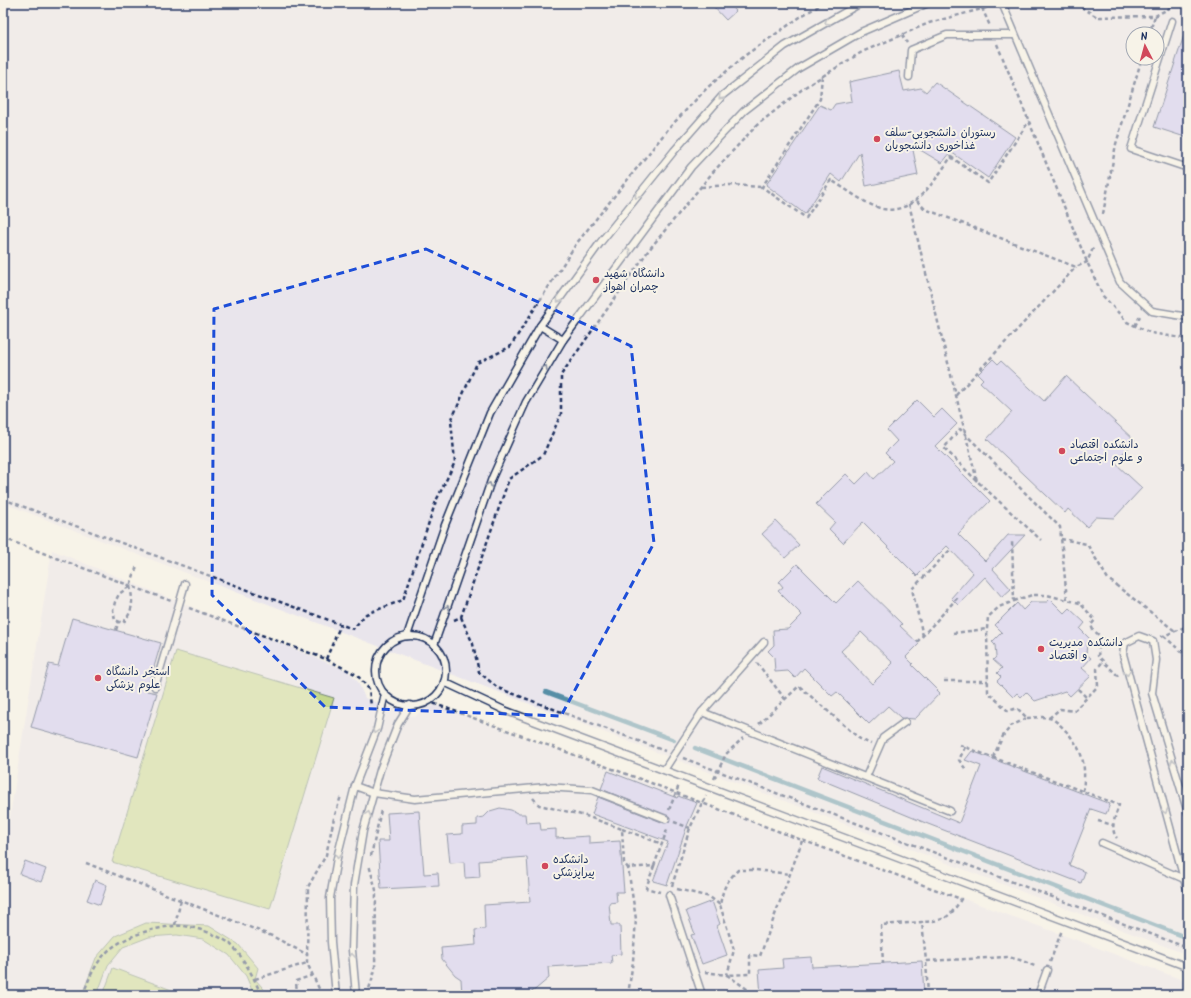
<svg xmlns="http://www.w3.org/2000/svg" width="1191" height="998" viewBox="0 0 1191 998" font-family="Kalam,'Playpen Sans Arabic',sans-serif">
  <style>
    .built { fill: #e9e5ec; fill-rule: evenodd }
    .green { fill: #c5d88d; stroke: #708476 }
    .lines { fill: none; stroke-linecap: round; stroke-linejoin: round }
    .stream { stroke: #568ea6; stroke-width: 4.5 }
    .building { fill: #c8c3f5; stroke: #1b2f5e; fill-rule: evenodd }
    .service-casing { stroke: #1b2f5e; stroke-width: 9 }
    .path { stroke: #1b2f5e; stroke-width: 2.5; stroke-dasharray: 4 3; stroke-linecap: butt }
    .service { stroke: #f7f3e8; stroke-width: 6 }
    .oneway { stroke: #8991a3 }
    .marked { fill: none; stroke: #1d4ed8; stroke-width: 3; stroke-dasharray: 8 5; stroke-linejoin: round }
    .poi-dot { fill: #d1495b; stroke: #f7f3e8; stroke-width: 1.5 }
    .labels { text-anchor: middle; dominant-baseline: central; stroke-width: 4; stroke-linejoin: round; paint-order: stroke }
    .poi-label { font-size: 11px; fill: #1b2f5e; stroke: #f7f3e8; text-anchor: start }
  </style>
  <rect width="100%" height="100%" fill="#f7f3e8"/>
  <filter id="ink" filterUnits="userSpaceOnUse"><feTurbulence type="fractalNoise" baseFrequency=".025" numOctaves="2"/><feDisplacementMap in="SourceGraphic" scale="8" xChannelSelector="R" yChannelSelector="G"/><feConvolveMatrix kernelMatrix="1 2 1 2 8 2 1 2 1" color-interpolation-filters="sRGB"/></filter>
  <g filter="url(#ink)">
    <!-- built -->
    <g class="built">
      <path d="M3 3H1188V955L3 503ZM1133 34H1157V58H1133Z"/>
      <polygon points="52,550 348,671 358,682 365,698 415,717 423,709 435,705 1082,942 1188,982 1188,995 3,995 3,861"/>
    </g>
    <!-- green -->
    <g class="green">
      <polygon points="176,651 334,698 270,909 112,862"/>
      <polygon points="146,923 209,926 238,944 258,968 255,979 269,995 254,995 246,976 229,955 203,939 177,935 149,937 123,947 108,965 97,995 82,995 96,958 115,936"/>
      <polygon points="113,968 185,995 103,995"/>
    </g>
    <g class="lines">
      <!-- stream -->
      <g class="stream">
        <polyline points="546,692 674,740"/>
        <polyline points="695,748 1188,938"/>
      </g>
    </g>
    <!-- building -->
    <g class="building">
      <polygon points="710,3 729,3 736,11 726,20"/>
      <polygon points="1186,29 1188,30 1188,138 1154,127"/>
      <polygon points="899,71 904,91 921,88 926,92 935,82 1015,137 988,178 951,152 942,163 912,145 918,175 866,186 860,152 841,182 831,174 805,214 766,185 820,105 831,110 835,104 852,101 849,82"/>
      <polygon points="993,359 998,364 1001,361 1044,401 1066,376 1135,441 1114,462 1142,488 1114,518 1096,517 1087,527 1068,509 1065,513 987,439 1012,412 980,382 983,379 978,374"/>
      <polygon points="917,400 934,417 942,409 957,424 935,446 990,501 958,534 985,561 1008,535 1025,535 993,569 1011,589 1002,597 985,577 958,605 951,598 973,573 947,546 917,576 863,522 843,543 829,529 835,522 816,504 846,474 856,484 868,472 874,479 893,461 885,453 897,441 887,430"/>
      <polygon points="776,521 799,545 785,558 762,534"/>
      <path d="M797 564 836 603 858 581 902 624 900 626 919 644 906 657 913 664 912 665 940 693 915 719 901 718 888 706 869 724 837 692 832 696 804 668 795 678 788 671 775 672 774 657 768 651 774 645 773 630 788 629 802 615 778 591 783 587 779 582ZM861 632 893 663 872 684 841 651Z"/>
      <polygon points="1050,599 1064,613 1069,608 1085,623 1080,629 1090,639 1087,643 1086,654 1091,658 1082,668 1091,676 1070,696 1065,691 1035,701 1026,692 1021,697 1017,693 1013,697 997,681 1001,677 997,673 1002,668 993,660 996,657 995,645 992,642 1002,632 995,625 1017,603 1023,610 1031,602 1047,602"/>
      <polygon points="72,618 161,643 147,691 157,693 138,757 31,727 49,664 58,666"/>
      <polygon points="972,751 1110,804 1106,814 1091,809 1069,865 1085,872 1081,883 928,824 817,778 822,766 959,823 981,766 965,760"/>
      <polygon points="608,771 677,798 678,796 697,803 687,826 667,885 653,881 668,842 592,814 598,797 664,823 669,822 670,817 601,789"/>
      <polygon points="500,808 511,810 519,814 525,814 526,823 540,822 541,830 556,829 556,838 589,836 589,843 620,841 624,892 616,892 617,902 609,903 611,925 620,925 621,954 611,955 612,963 548,967 549,978 536,989 527,995 462,995 461,979 455,975 442,959 441,948 476,945 475,930 485,929 484,905 530,902 527,857 479,861 480,877 465,878 464,862 450,863 447,835 462,834 462,826 477,825 477,818 484,817 490,811"/>
      <polygon points="419,811 424,874 438,873 439,886 381,889 378,841 389,841 387,813"/>
      <polygon points="25,861 46,869 41,882 20,874"/>
      <polygon points="95,880 107,885 100,905 87,900"/>
      <polygon points="712,901 720,924 717,926 727,955 702,964 691,935 695,934 686,911"/>
      <polygon points="811,957 812,967 922,961 924,995 761,995 759,970 783,968 782,959"/>
    </g>
    <g class="lines">
      <!-- service casing -->
      <g class="service-casing">
        <g id="service">
          <polyline points="1002,3 1120,282 1152,311 1188,317"/>
          <polyline points="1172,21 1131,149 1188,168"/>
          <polyline points="909,77 911,50 947,35 1015,35"/>
          <polyline points="540,326 563,340"/>
          <polyline points="407,636 445,525 490,413 540,326 600,243 674,151 723,95 785,46 861,3"/>
          <circle cx="411" cy="671" r="35"/>
          <polyline points="434,645 492,478 526,402 563,340 691,167 744,111 799,68 861,32 928,3"/>
          <polyline points="444,682 504,710 1188,967"/>
          <polyline points="155,687 185,584"/>
          <polyline points="702,712 764,642"/>
          <polyline points="664,770 702,712 950,811"/>
          <polyline points="866,777 883,738 905,722"/>
          <polyline points="355,786 374,793 415,799 546,787 592,790 666,819"/>
          <polyline points="1188,813 1152,693 1156,660 1153,641 1139,636 1125,643 1123,654 1184,879 1188,892"/>
          <polyline points="1102,843 1184,879"/>
          <polyline points="669,895 702,995"/>
          <polyline points="336,995 331,942 330,898 337,858 355,786 377,729 385,694"/>
          <polyline points="356,995 352,950 354,885 363,831 380,770 398,724 410,705"/>
          <polyline points="1038,995 1047,970"/>
        </g>
      </g>
      <!-- path -->
      <g class="path">
        <polyline points="1075,3 1097,17 1155,16 1179,3"/>
        <polyline points="982,8 990,26"/>
        <polyline points="1149,34 1155,16"/>
        <polyline points="902,35 907,43"/>
        <polyline points="997,44 1087,262 1103,296 1127,322 1151,333 1188,339"/>
        <path d="M822 76 820 99 762 187 806 218 831 180C846 189 866 205 883 209 914 215 936 179 951 157L988 183 1029 121"/>
        <polyline points="701,187 730,185 762,187"/>
        <polyline points="917,201 925,209 1076,267 1087,262 1094,246"/>
        <polyline points="909,204 977,481 1041,540"/>
        <polyline points="1103,214 1116,144 1142,58"/>
        <polyline points="1135,326 1141,314"/>
        <polyline points="956,395 1076,267"/>
        <polyline points="977,481 944,448 960,429 1060,527 1067,600 1080,603 1095,620 1091,625 1093,630 1106,641 1099,648 1098,656 1119,677"/>
        <polyline points="3,499 353,629 366,614 403,600 436,501 455,462 451,421 477,363 510,347 576,244 669,128 708,87 747,54 803,15 824,3"/>
        <polyline points="3,538 171,601"/>
        <polyline points="1061,539 1087,544 1108,579 1175,631"/>
        <path d="M130 586C133 601 134 610 123 623L115 620 113 610 115 602 119 594 130 586 137 566"/>
        <polyline points="1014,601 1032,595 1047,595 1067,600"/>
        <polyline points="189,608 326,659 357,675 369,689 371,706"/>
        <polyline points="461,617 473,644 479,672 498,688 665,751"/>
        <polyline points="454,620 461,617 509,479 543,455 561,414 561,375 648,251 713,172 757,125 805,87 862,52 929,23 993,6"/>
        <polyline points="116,630 119,621"/>
        <polyline points="953,633 987,629"/>
        <polyline points="923,636 912,589 950,550"/>
        <polyline points="1164,636 1188,658"/>
        <polyline points="1161,637 1185,627"/>
        <polyline points="1106,641 1115,642"/>
        <polyline points="917,642 959,596"/>
        <polyline points="326,659 341,624"/>
        <polyline points="757,663 785,699"/>
        <polyline points="944,681 988,681"/>
        <polyline points="1078,689 1087,698"/>
        <polyline points="427,701 651,783 702,803 706,796"/>
        <path d="M1027 718C1034 718 1043 716 1049 718 1055 719 1062 727 1066 731 1084 751 1086 766 1083 791"/>
        <polyline points="1049,718 1060,709 1074,711 1098,686 1097,669 1103,661"/>
        <polyline points="759,724 799,686 860,739 871,744"/>
        <path d="M960 745 1119 805C1116 815 1109 829 1117 838"/>
        <polyline points="965,747 959,760 967,771"/>
        <polyline points="993,757 1003,736 1011,726 1027,718 1017,708 1008,711 988,692 987,629 988,617 999,607 1014,601 1012,541"/>
        <polyline points="683,758 1188,948"/>
        <polyline points="714,779 726,754 743,738"/>
        <polyline points="533,798 539,805 586,816 622,829 624,863 628,868"/>
        <polyline points="669,810 679,785"/>
        <polyline points="1098,821 1113,825"/>
        <polyline points="674,822 690,828"/>
        <polyline points="622,829 662,844"/>
        <polyline points="371,856 381,810"/>
        <polyline points="86,863 272,936 308,955"/>
        <polyline points="654,866 646,888 660,892"/>
        <path d="M672 886 690 828 702 803 961 899C950 918 944 921 922 922"/>
        <path d="M677 889 710 897 720 905C723 888 726 882 738 870H755L790 874"/>
        <polyline points="175,925 181,900"/>
        <polyline points="1050,962 1062,930"/>
        <polyline points="883,964 881,925 922,922 926,961"/>
        <polyline points="705,972 727,975 734,950 720,905"/>
        <polyline points="255,979 307,963"/>
        <path d="M83 995C89 978 95 963 109 950 126 936 152 928 174 926 189 924 217 934 229 943 242 954 255 979 261 995"/>
        <polyline points="297,995 296,981 313,975"/>
        <polyline points="322,995 307,963 308,887 326,855 334,818 341,796"/>
        <polyline points="367,995 375,970 376,890 369,865"/>
        <polyline points="628,995 633,961 636,919 628,868 654,866 668,827"/>
        <polyline points="751,995 747,989 727,975 750,974 750,955 760,956 802,841"/>
        <polyline points="928,995 926,961 1008,957 1020,960 1037,967"/>
      </g>
      <!-- service -->
      <use href="#service" class="service"/>
    </g>
    <!-- one-way arrows -->
    <defs><path id="oneway-chevron" d="M-2-3.5L2.5 0L-2 3.5" fill="none" stroke-width="1.6" stroke-linecap="round" stroke-linejoin="round"/></defs>
    <g class="oneway">
      <use href="#oneway-chevron" transform="translate(827 22) rotate(150)"/>
      <use href="#oneway-chevron" transform="translate(721 97) rotate(134)"/>
      <use href="#oneway-chevron" transform="translate(637 196) rotate(129)"/>
      <use href="#oneway-chevron" transform="translate(628 251) rotate(-53)"/>
      <use href="#oneway-chevron" transform="translate(559 300) rotate(126)"/>
      <use href="#oneway-chevron" transform="translate(545 368) rotate(-59)"/>
      <use href="#oneway-chevron" transform="translate(489 485) rotate(-71)"/>
      <use href="#oneway-chevron" transform="translate(447 608) rotate(-71)"/>
      <use href="#oneway-chevron" transform="translate(1127 673) rotate(77)"/>
      <use href="#oneway-chevron" transform="translate(375 731) rotate(108)"/>
      <use href="#oneway-chevron" transform="translate(1173 762) rotate(-107)"/>
      <use href="#oneway-chevron" transform="translate(1165 811) rotate(75)"/>
      <use href="#oneway-chevron" transform="translate(368 814) rotate(-74)"/>
      <use href="#oneway-chevron" transform="translate(338 856) rotate(103)"/>
      <use href="#oneway-chevron" transform="translate(352 956) rotate(-95)"/>
    </g>
  </g>
  <!-- marked area -->
  <path d="M0 0H1191V998H0ZM426 249 631 346 654 543 561 716 325 707 212 595 214 309Z" fill="#f7f3e8" fill-opacity=".55" fill-rule="evenodd"/>
  <path class="marked" d="M426 249 631 346 654 543 561 716 325 707 212 595 214 309Z"/>
  <!-- markers -->
  <g class="poi-dot">
    <circle cx="877" cy="139" r="4"/>
    <circle cx="596" cy="280" r="4"/>
    <circle cx="1062" cy="451" r="4"/>
    <circle cx="1041" cy="649" r="4"/>
    <circle cx="98" cy="678" r="4"/>
    <circle cx="545" cy="866" r="4"/>
  </g>
  <g class="labels">
    <!-- poi labels -->
    <g class="poi-label">
      <text x="885" y="133">رستوران دانشجویی-سلف<tspan x="885" dy="13">غذاخوری دانشجویان</tspan></text>
      <text x="604" y="274">دانشگاه شهید<tspan x="604" dy="13">چمران اهواز</tspan></text>
      <text x="1070" y="445">دانشکده اقتصاد<tspan x="1070" dy="13">و علوم اجتماعی</tspan></text>
      <text x="1049" y="643">دانشکده مدیریت<tspan x="1049" dy="13">و اقتصاد</tspan></text>
      <text x="106" y="672">استخر دانشگاه<tspan x="106" dy="13">علوم پزشکی</tspan></text>
      <text x="553" y="860">دانشکده<tspan x="553" dy="13">پیراپزشکی</tspan></text>
    </g>
  </g>
  <!-- margin -->
  <rect width="1191" height="998" fill="none" stroke="#f7f3e8" stroke-width="16"/>
  <rect x="8" y="8" width="1175" height="982" fill="none" stroke="#1b2f5e" stroke-width="1.5" filter="url(#ink)"/>
  <!-- north arrow -->
  <g transform="translate(1145 46) rotate(354)"><circle r="19" fill="#f7f3e8" stroke="#9fa5b1"/>
  <path d="M0-3L7 15L0 10L-7 15Z" fill="#d1495b"/>
  <text y="-6" font-size="11" font-weight="bold" text-anchor="middle" fill="#1b2f5e">N</text>
  </g>
</svg>
